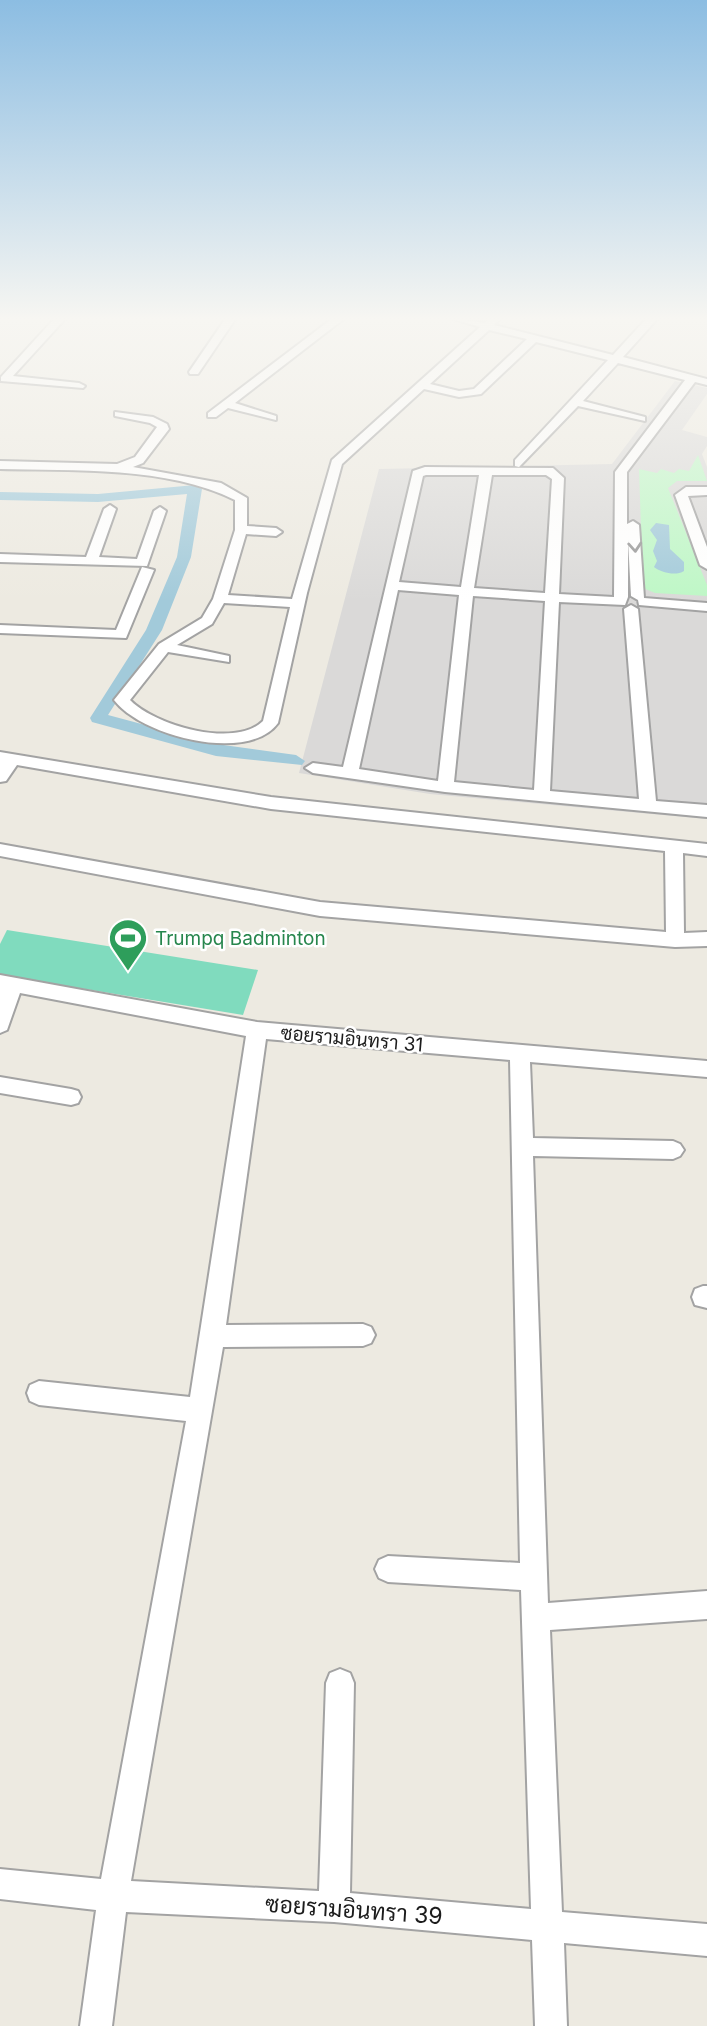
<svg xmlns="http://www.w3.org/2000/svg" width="707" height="2026" viewBox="0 0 707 2026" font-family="Inter,Sarabun,sans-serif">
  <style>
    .residential { fill: #dad9d8 }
    .park { fill: #bef7c6 }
    .pitch { fill: #80dbbe }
    .water { fill: #a2cada }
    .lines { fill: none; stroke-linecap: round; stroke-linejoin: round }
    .canal { fill: #a2cada; fill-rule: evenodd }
    .minor-casing { stroke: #a3a3a3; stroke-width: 4 }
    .minor { fill: #fff; fill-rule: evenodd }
    .oneway { stroke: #999 }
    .labels { text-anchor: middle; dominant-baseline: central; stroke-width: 5; stroke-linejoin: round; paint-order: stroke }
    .leisure-label { font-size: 19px; fill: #27864d; stroke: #fff; text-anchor: start }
    .street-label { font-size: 19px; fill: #1c1c1c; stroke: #fff }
    .near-street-label { font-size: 23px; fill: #1c1c1c; stroke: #fff }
  </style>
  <rect width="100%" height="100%" fill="#edeae1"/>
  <!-- residential -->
  <polygon class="residential" points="675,381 707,388 707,394 682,430 707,437 707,446 702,454 707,467 707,819 430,794 299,773 379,469 612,464"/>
  <!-- park -->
  <polygon class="park" points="698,455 707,481 677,481 668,488 707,585 707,596 655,593 643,588 639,469 657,473 661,469 674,473 679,469 689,471"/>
  <!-- pitch -->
  <polygon class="pitch" points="7,930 258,970 243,1015 0,975 0,944"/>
  <!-- water -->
  <path class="water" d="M656 523 669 525 670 549 684 562V571C676 576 662 573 654 567L657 561 653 551 657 540 650 530Z"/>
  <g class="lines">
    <!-- canal -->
    <polygon class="canal" points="195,485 202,489 191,557 162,630 108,715 216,744 296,755 305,761 302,765 216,756 92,722 90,718 146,630 177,557 187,494 98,502 0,500 0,492 98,494"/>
    <!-- minor casing -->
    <g class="minor-casing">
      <g id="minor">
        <polygon points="55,318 66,318 13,376 79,383 85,386 83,388 1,381 1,377"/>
        <polygon points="226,318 236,318 198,374 190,374 189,372"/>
        <polygon points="333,318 345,318 235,403 276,416 276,420 228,408 216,417 208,417 208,413"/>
        <path d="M450 318 485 323 490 318H501L494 325 613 355 647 318H658L623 357 707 379V385L695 382 627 472V524L633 521 639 525 644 598 707 603V611L639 605 638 600 631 596 628 540V597L625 605 559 602 550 791 639 799 624 609 631 605 638 609 656 801 707 805V817L445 792 313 773 305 768 313 763 343 767 413 471 425 467 553 468 564 478 559 594 614 597 615 472 685 380 618 363 583 401 645 417V421L578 406 519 467 515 466V460L608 360 536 342 481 394 459 397 424 389 342 464 307 593 278 723C248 764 141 736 114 700L159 644 202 618 213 599 235 530V500C167 466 74 471 0 469V461L117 464 135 457 157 427 150 423 115 416V412L153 417 167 424 169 429 143 463 133 467 221 483 247 498V526L276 528 282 532 276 536 246 534 228 595 292 599 332 460 480 327ZM489 330 527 339 474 389 459 391 430 384ZM426 475H479L461 587 399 582 423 476ZM492 475H546L552 479 545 593 474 588ZM398 590 459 595 438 781 359 769ZM473 596 545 601 534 790 454 782ZM224 603 290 607 263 721C235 749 154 725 130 700L168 652 229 662V656L177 645 212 624Z"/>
        <polygon points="686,487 707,487 707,495 688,496 707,547 707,569 700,565 675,495"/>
        <polygon points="110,505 116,509 99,557 137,559 154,511 160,507 166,511 147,566 0,562 0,554 86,557 104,509"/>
        <polygon points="142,567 154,570 126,638 0,633 0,625 116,630"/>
        <polygon points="0,752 271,797 707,844 707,856 683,853 684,933 707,932 707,946 675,947 320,916 0,856 0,844 320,902 666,932 665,851 271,809 17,765 6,781 0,782"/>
        <path d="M0 975 257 1022 707 1061V1077L530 1062 533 1138 673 1141 680 1144 684 1150 680 1156 673 1159 533 1156 548 1603 707 1591V1619L550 1630 562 1912 707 1924V1956L564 1943 567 2026H535L532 1940 334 1922 126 1912 112 2026H80L96 1910 0 1899V1869L101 1879 186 1421 39 1405 30 1401 27 1393 30 1385 39 1381 190 1397 246 1036 20 993 7 1030 0 1033ZM266 1039 510 1060 520 1563 388 1556 379 1560 375 1569 379 1578 388 1582 521 1590 531 1909 350 1893 354 1683 350 1673 340 1669 330 1673 326 1683 319 1891 131 1881 223 1347 363 1346 371 1343 375 1335 371 1327 363 1324 226 1325Z"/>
        <polygon points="0,1077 71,1089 78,1091 81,1097 78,1103 71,1105 0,1093"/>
        <polygon points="703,1286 707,1286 707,1308 695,1305 692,1297 695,1289"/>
      </g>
    </g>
    <!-- minor -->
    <use href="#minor" class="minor"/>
  </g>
  <!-- one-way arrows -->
  <defs><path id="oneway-chevron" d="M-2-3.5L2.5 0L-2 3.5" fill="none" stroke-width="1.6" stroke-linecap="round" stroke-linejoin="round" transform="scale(1.75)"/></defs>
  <use class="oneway" href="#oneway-chevron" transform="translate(635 547) rotate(86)"/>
  <!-- sky -->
  <linearGradient id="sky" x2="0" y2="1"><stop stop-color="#8cbde2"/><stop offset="0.53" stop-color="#f7f6f2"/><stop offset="1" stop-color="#f7f6f2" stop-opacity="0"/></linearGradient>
  <rect width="707" height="602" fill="url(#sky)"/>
  <!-- icons -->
  <defs>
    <g id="stadium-pin" transform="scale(2.0125)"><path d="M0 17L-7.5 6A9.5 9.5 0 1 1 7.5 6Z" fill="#2e9e5b" stroke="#fff"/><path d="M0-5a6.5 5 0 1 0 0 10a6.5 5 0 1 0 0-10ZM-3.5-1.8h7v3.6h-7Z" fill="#fff"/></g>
  </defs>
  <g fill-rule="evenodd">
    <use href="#stadium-pin" x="128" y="938"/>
  </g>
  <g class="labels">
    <!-- leisure labels -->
    <g class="leisure-label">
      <text x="155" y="938">Trumpq Badminton</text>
    </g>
    <!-- street labels -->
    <g class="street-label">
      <text transform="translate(352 1039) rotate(5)">ซอยรามอินทรา 31</text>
    </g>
    <!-- near-street labels -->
    <g class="near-street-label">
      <text transform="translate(354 1910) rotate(4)">ซอยรามอินทรา 39</text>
    </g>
  </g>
</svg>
